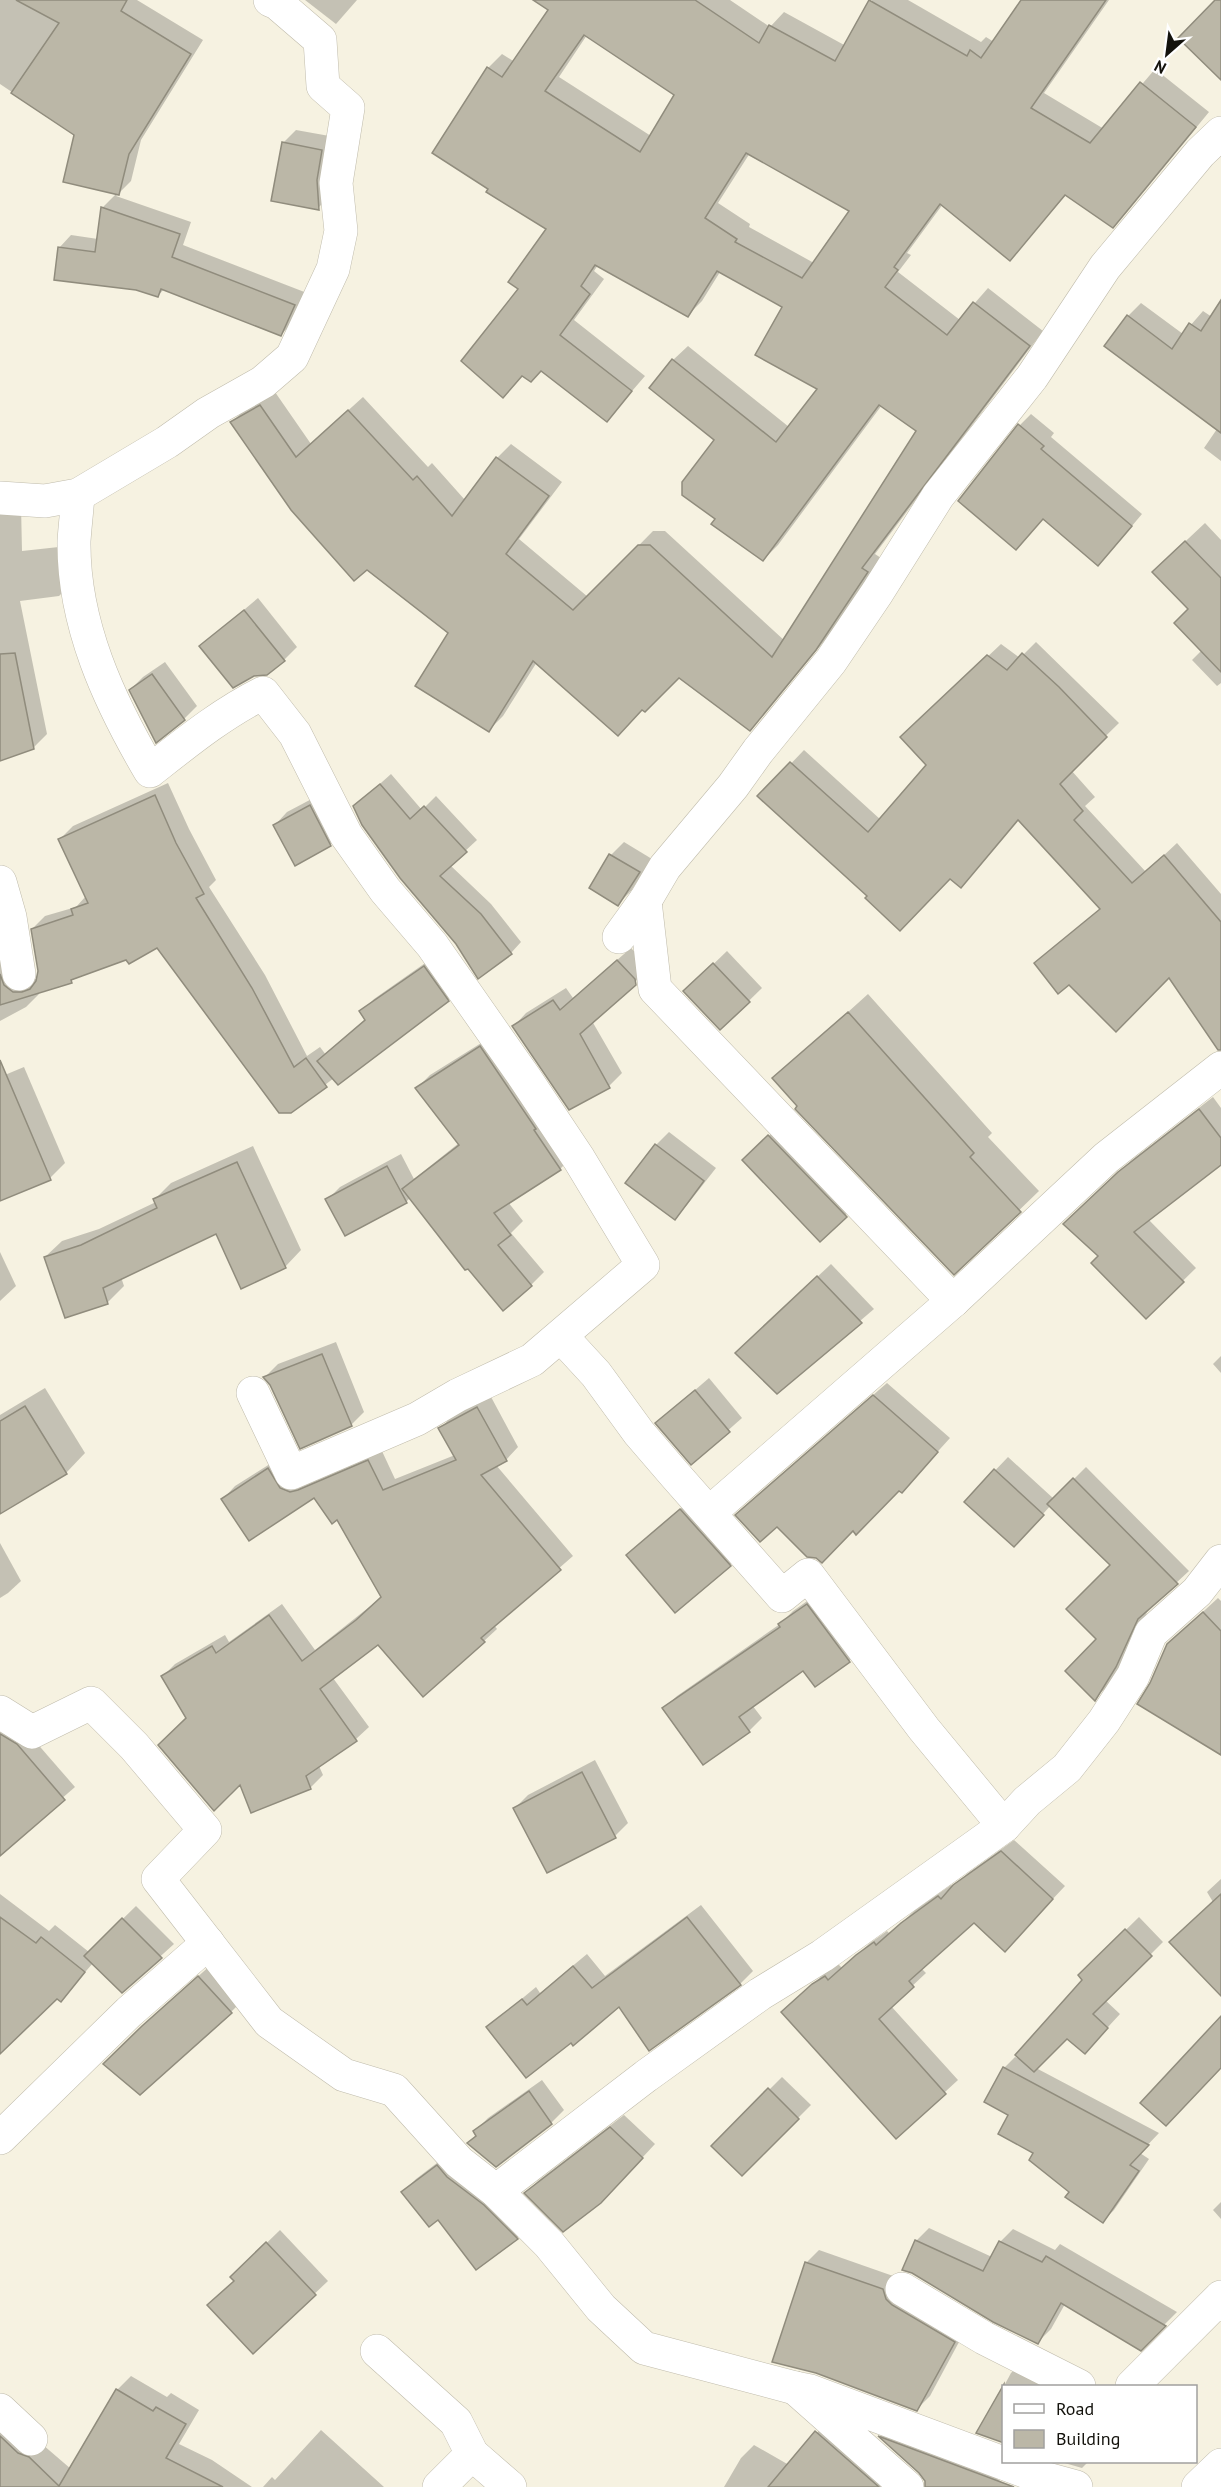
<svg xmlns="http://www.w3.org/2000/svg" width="1221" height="2487" viewBox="0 0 1221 2487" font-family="'PT Sans',sans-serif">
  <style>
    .shadow { fill: #0003; fill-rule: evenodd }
    .building { fill: #bbb7a7; stroke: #908c7d; stroke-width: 1.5; fill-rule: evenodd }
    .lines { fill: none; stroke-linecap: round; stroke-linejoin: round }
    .minor-casing { stroke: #c0bcac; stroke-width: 34 }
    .minor { stroke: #fff; stroke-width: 33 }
  </style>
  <rect width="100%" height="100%" fill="#f6f2e1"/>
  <!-- shadow -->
  <g class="shadow">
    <polygon points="0,0 137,0 203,40 141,140 131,181 116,196 191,222 183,245 307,293 293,322 281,335 164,289 158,296 59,248 71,235 98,239 102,208 117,193 76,135 0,84"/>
    <polygon points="305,0 357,0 336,24"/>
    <path d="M557 0H730L770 27 784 12 846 46 872 0H908L981 42 986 37 994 42 1023 0H1109L1044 93 1104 129 1155 69 1209 112 1127 212 1113 226 1067 194 1010 259 943 204 907 253 911 255 898 272 960 320 988 288 1043 331 875 554 881 558 830 634 764 715 750 729 679 676 537 662 503 716 489 730 450 633 232 422 246 408 275 392 311 444 363 397 428 467 432 463 465 500 497 458 511 444 562 482 519 539 588 597 653 531H665L785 641 918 430 882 405 778 545 763 560 717 519 716 440 673 360 688 346 789 427 819 389 784 307 720 272 702 301 688 315 598 265 594 271 604 279 574 320 645 376 607 420 541 370 523 375 503 396 520 289 548 228 488 68 502 54 515 62ZM587 35 676 95 651 136 559 77ZM750 153 851 211 814 263 749 227 750 224 718 203Z"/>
    <polygon points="296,130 335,137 331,195 318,208 283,143"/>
    <polygon points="1141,303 1183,334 1203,311 1212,317 1221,303 1221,461 1204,448 1217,429 1128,316"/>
    <polygon points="1031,414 1054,433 1051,437 1142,514 1110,552 1044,518 1016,548 1020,425"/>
    <polygon points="0,498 21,505 22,551 68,546 72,583 59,596 20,601 47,734 34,747 0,759"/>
    <polygon points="1205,523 1221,540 1221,683 1217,686 1192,660 1202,650 1173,553"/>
    <polygon points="258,598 297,647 284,660 201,646"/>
    <polygon points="1036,642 1119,723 1071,770 1095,797 1085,806 1146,872 1177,843 1221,894 1221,1028 1169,976 1069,983 1036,963 1101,908 1019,819 961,886 950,877 869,896 760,796 804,750 881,820 928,765 915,725 1001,644 1020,658"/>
    <polygon points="165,662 197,706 184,719 130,690 143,677"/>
    <polygon points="391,774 422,810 436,796 477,840 450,865 491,904 521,942 511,953 457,943 354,807"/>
    <polygon points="168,783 189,829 216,880 209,887 265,975 307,1056 320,1047 326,1055 367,1019 361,1012 374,999 438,954 461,987 448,1000 334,1078 291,1111 157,946 77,976 71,981 38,992 39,994 26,1007 0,1021 0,894 25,979 38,979 39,971 32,929 45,916 76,907 86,896 60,839 73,826"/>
    <polygon points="323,793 343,832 330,845 275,825 287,812"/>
    <polygon points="624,842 652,859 631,891 618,904 591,888 611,855"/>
    <polygon points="631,948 648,966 648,970 592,1021 622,1073 609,1086 570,1108 514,1026 526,1013 566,988 573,998"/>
    <polygon points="727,951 762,988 721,1028 698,979"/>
    <polygon points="868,994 992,1133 988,1137 1039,1191 954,1273 775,1078"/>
    <polygon points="494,1035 573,1156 560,1169 508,1202 523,1221 511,1233 544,1272 531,1285 410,1198 406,1202 327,1200 340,1187 401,1154 414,1179 459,1143 417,1088 430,1075"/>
    <polygon points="24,1067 65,1163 50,1178 0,1199 0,1077"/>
    <polygon points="1213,1097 1221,1108 1221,1163 1148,1219 1196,1268 1146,1317 1100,1256 1078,1211 1133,1159"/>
    <polygon points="782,1123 858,1203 820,1240 744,1160"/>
    <polygon points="669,1132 716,1168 687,1205 674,1218 656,1145"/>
    <polygon points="253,1146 301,1250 285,1267 217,1232 121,1277 124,1286 107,1303 45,1257 62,1241 99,1229 156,1202 155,1199 171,1183"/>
    <polygon points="0,1252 16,1286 0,1301"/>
    <polygon points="831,1264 874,1309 777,1392 750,1340"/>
    <polygon points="336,1342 364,1412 351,1425 271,1384 265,1377 278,1364"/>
    <polygon points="1221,1356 1221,1373 1213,1364"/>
    <polygon points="709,1378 742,1418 691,1463 657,1423"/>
    <polygon points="887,1383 950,1438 902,1491 899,1489 853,1529 816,1557 750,1502"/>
    <polygon points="45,1388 85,1453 66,1473 0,1512 0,1415"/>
    <polygon points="490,1395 518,1447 506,1460 496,1465 573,1556 494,1625 497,1629 484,1641 423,1695 378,1643 333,1678 369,1727 356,1739 319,1766 323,1775 310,1788 241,1783 187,1718 163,1676 175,1664 225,1635 229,1642 282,1604 315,1650 383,1596 338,1518 314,1496 223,1499 235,1486 281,1457 381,1449 395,1479 455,1455 440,1429 452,1416"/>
    <polygon points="1008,1457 1054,1499 1086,1467 1189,1571 1149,1608 1128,1653 1107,1687 1095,1698 1098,1639 1112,1565 1051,1505 1027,1532 966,1501"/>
    <polygon points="694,1497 743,1552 730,1565 628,1555"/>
    <polygon points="0,1543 21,1581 8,1593 0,1598"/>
    <polygon points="820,1592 862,1648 849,1661 804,1669 752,1705 762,1718 749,1731 664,1708 677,1696 780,1624 793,1611"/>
    <polygon points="1218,1598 1221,1601 1221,1753 1183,1630"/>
    <polygon points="0,1715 28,1733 75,1787 0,1852"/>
    <polygon points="595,1760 628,1823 615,1836 548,1871 515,1808 528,1795"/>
    <polygon points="1014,1840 1065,1886 1017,1937 974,1921 921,1968 926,1973 891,2006 958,2080 896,2137 796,2000 827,1971 838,1964 842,1968 870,1943 887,1931 890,1934 915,1910 951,1885 954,1887 968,1873"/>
    <polygon points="1221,1879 1221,1994 1213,1902 1207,1892"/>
    <polygon points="0,1894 49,1931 55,1925 89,1952 136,1906 174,1944 122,1991 93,1963 61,2000 57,1997 0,2051"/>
    <polygon points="701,1905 753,1971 740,1984 619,2005 571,2041 488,2027 536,1987 540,1993 587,1954 605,1976"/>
    <polygon points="1139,1917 1163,1942 1105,2000 1120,2014 1097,2039 1067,2037 1036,2068 1159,2133 1140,2153 1149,2159 1114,2210 1103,2221 1071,2192 1035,2153 1010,2115 1004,2068 1015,2057 1022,2060 1084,1980 1080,1975"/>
    <polygon points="212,1964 244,1999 231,2012 157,2013"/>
    <polygon points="782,2077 811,2105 742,2174 713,2146"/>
    <polygon points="542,2080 564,2110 551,2123 469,2143 477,2134 475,2131 488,2118"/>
    <polygon points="624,2115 655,2144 614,2188 526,2193 539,2180"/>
    <polygon points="450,2153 530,2225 517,2238 438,2218 403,2192 416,2179"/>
    <polygon points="1221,2202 1221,2219 1213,2210"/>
    <polygon points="929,2228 992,2257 1000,2242 1013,2229 1055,2250 1060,2244 1177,2312 1140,2349 1065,2304 1051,2329 1038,2342 916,2241"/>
    <polygon points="280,2230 328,2281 253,2352 235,2280 245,2264"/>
    <polygon points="819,2250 896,2277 966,2329 930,2396 917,2409 806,2263"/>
    <polygon points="1024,2360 1065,2386 1004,2386 1011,2373"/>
    <polygon points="131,2376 167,2397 171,2393 199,2410 179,2444 212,2460 252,2487 0,2487 0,2408 71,2469 117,2390"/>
    <polygon points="829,2419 906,2487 724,2487 741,2458 754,2445 789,2465"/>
    <polygon points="892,2424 995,2477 1008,2487 926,2487 926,2480 921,2472 880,2436"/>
    <polygon points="321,2430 384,2487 263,2487 272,2477 275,2480"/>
    <polygon points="1061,2462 1088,2462 1082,2468"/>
  </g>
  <!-- building -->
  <g class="building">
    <polygon points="16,0 127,0 121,11 191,54 129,154 119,195 63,182 74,135 11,93 59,23"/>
    <path d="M533 0H695L759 43 769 25 835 61 869 0 967 56 970 50 981 58 1021 0H1106L1031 108 1090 143 1140 82 1196 127 1113 228 1065 195 1010 261 940 204 894 267 898 270 885 287 947 335 973 302 1030 346 862 568 868 572 816 650 750 731 679 678 645 712 642 710 618 736 533 661 489 732 415 686 448 633 367 570 354 581 291 510 230 422 260 405 296 457 348 410 413 480 417 476 452 516 496 457 549 496 506 554 573 610 638 545H650L772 657 916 431 879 405 763 561 711 524 715 519 682 495V482L714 440 649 388 672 359 776 442 817 389 755 355 782 307 717 271 688 317 595 265 581 286 590 294 560 335 632 391 607 422 541 371 531 382 522 376 503 398 461 361 518 289 508 282 546 229 486 192 488 189 432 153 487 67 502 77 548 10ZM584 35 674 95 640 152 545 91ZM746 153 849 211 802 278 735 242 737 239 705 218Z"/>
    <polygon points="1215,0 1221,0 1221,80 1178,38"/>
    <polygon points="282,142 322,150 317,180 319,210 271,201"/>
    <polygon points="101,207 180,234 172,257 295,305 281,336 161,289 158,297 136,290 54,280 58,247 95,252"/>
    <polygon points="1221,300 1221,433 1104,346 1127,315 1172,349 1189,323 1201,331"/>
    <polygon points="1018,424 1044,446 1041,449 1132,526 1098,566 1043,519 1016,550 958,501"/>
    <polygon points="1185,541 1221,578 1221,672 1174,623 1188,609 1152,572"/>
    <polygon points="244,610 285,661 267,675 254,676 233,688 199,646"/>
    <polygon points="15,653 34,749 0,761 0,654"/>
    <polygon points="1022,653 1059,687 1107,737 1060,784 1083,811 1074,820 1132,883 1164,855 1221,922 1221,1050 1218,1050 1169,978 1116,1032 1069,985 1058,994 1034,963 1100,909 1018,820 961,888 950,879 900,931 865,898 867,896 757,796 790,762 868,832 926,765 900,737 987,655 1007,670"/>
    <polygon points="152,674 185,720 156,743 129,690"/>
    <polygon points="380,784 410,819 424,806 467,852 440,876 481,914 512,954 478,979 456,944 400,878 362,825 353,806"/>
    <polygon points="155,795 176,843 204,894 196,898 252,988 294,1067 306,1058 327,1087 291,1113 279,1113 157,948 129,964 126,960 71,980 72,983 0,1005 0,974 4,985 13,992 22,992 30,989 36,981 38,971 31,929 73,915 71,909 88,903 58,839"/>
    <polygon points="310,805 331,846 295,866 273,825"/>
    <polygon points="609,854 640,872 618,906 589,888"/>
    <polygon points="617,960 635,979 636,985 580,1034 610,1088 569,1110 512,1026 553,1000 560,1010"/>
    <polygon points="713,963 750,1002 720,1030 683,991"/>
    <polygon points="424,966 449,1001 338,1085 317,1061 365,1020 359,1011"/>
    <polygon points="848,1012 974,1153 970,1157 1021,1212 954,1275 795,1109 797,1106 772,1078"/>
    <polygon points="480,1046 536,1129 534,1130 561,1170 494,1213 511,1235 498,1245 532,1286 503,1311 468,1269 465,1270 402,1189 459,1145 415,1088"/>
    <polygon points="0,1060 51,1180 0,1201"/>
    <polygon points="1199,1109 1221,1138 1221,1165 1134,1232 1184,1282 1146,1319 1091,1263 1098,1256 1063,1224 1118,1172"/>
    <polygon points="768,1135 847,1217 820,1242 742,1160"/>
    <polygon points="655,1144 704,1181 675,1220 625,1183"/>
    <polygon points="237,1162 286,1268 241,1289 216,1234 103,1288 108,1304 65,1318 44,1257 81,1245 157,1208 153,1199"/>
    <polygon points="387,1166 407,1203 345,1236 325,1199"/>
    <polygon points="817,1276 862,1323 777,1394 735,1353"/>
    <polygon points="322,1354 352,1426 300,1449 270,1385 263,1377"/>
    <polygon points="695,1390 730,1432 691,1465 655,1423"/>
    <polygon points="873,1395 938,1452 902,1493 899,1491 856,1535 853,1531 822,1563 816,1558 807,1557 777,1527 760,1542 735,1515"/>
    <polygon points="25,1406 67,1474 0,1514 0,1421"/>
    <polygon points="477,1407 507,1461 481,1475 561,1570 481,1638 485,1642 423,1697 378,1645 320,1689 357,1741 306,1776 311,1789 251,1813 240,1785 214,1811 158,1745 186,1718 161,1676 212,1646 216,1653 269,1615 302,1661 356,1620 381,1597 337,1520 332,1524 314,1498 249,1541 221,1499 268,1468 280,1488 290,1492 298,1490 368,1460 383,1490 456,1460 438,1428"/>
    <polygon points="994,1469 1044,1515 1014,1547 964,1502"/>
    <polygon points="1073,1478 1178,1584 1138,1619 1116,1667 1095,1701 1065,1671 1096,1639 1066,1609 1110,1565 1047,1504"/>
    <polygon points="680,1509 731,1566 675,1613 626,1555"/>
    <polygon points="807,1604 850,1662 815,1687 803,1671 739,1717 750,1732 703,1765 662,1708 780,1627 778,1624"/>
    <polygon points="1203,1612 1221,1631 1221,1755 1137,1704 1150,1683 1167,1644"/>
    <polygon points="0,1734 17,1744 65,1800 0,1856"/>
    <polygon points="582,1772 616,1838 547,1873 513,1808"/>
    <polygon points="1001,1851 1053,1899 1005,1952 974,1923 909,1981 914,1987 879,2019 946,2094 896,2139 781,2012 812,1984 825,1976 828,1980 856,1955 874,1942 876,1945 901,1923 938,1896 941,1899 953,1885"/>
    <polygon points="1221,1894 1221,1996 1169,1942"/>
    <polygon points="0,1917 36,1943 41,1937 85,1972 61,2002 57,1999 0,2054"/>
    <polygon points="687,1917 741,1985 649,2051 619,2007 573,2046 571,2043 526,2078 486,2027 522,1999 527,2005 573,1966 592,1988"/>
    <polygon points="122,1918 162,1958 122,1993 84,1956"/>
    <polygon points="1125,1929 1152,1956 1093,2014 1108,2028 1085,2054 1067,2039 1034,2072 1015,2055 1082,1980 1078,1975"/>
    <polygon points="198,1976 232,2013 140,2095 103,2064 142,2026"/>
    <polygon points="1221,2016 1221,2068 1166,2126 1140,2103"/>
    <polygon points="1003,2067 1149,2145 1130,2165 1139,2171 1103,2223 1065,2197 1069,2192 1029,2160 1033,2153 998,2134 1008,2115 984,2102"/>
    <polygon points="768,2088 799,2119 742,2176 711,2146"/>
    <polygon points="529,2091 552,2124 496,2167 467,2143 476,2136 473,2131"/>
    <polygon points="610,2127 643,2158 601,2203 563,2232 524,2193"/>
    <polygon points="437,2165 447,2177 484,2205 518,2239 476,2270 438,2220 429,2227 401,2192"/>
    <polygon points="915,2240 983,2271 999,2241 1042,2262 1046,2256 1166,2326 1141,2351 1061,2303 1038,2344 993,2322 912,2273 902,2270"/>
    <polygon points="266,2242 316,2295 253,2354 207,2305 234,2281 230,2277"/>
    <polygon points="805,2262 883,2289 886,2299 892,2305 955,2342 917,2411 816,2373 772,2362"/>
    <polygon points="1004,2384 1004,2443 976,2433"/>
    <polygon points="116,2389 153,2411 156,2407 186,2424 166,2458 223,2487 0,2487 0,2436 18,2453 29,2457 59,2486"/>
    <polygon points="815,2431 879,2487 768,2487"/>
    <polygon points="878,2436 1014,2487 925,2487 925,2481 919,2473"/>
  </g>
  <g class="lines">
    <!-- minor casing -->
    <g class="minor-casing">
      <g id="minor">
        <path d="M78 495C77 510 75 526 74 541 73 624 109 701 150 771 187 742 221 714 263 693L295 734 346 835 385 890 432 945 525 1078 579 1159 643 1265 532 1360 458 1395 417 1419 291 1473 253 1393"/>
        <polyline points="0,498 45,501 78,495 167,442 208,413 263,382 292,357 333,269 341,231 336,183 348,108 323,86 320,40 277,3 270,0"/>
        <polyline points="0,882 10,917 19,974"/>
        <polyline points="645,901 655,989 953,1301"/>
        <polyline points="619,937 645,901 665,867 733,786 758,751 831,661 877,593 938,496 1032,377 1105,267 1200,153 1221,133"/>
        <polyline points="561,1336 596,1374 639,1433 676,1476 782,1596 808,1575 924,1729 1004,1826 1027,1801 1067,1768 1104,1721 1133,1676 1151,1633 1197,1592 1221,1561"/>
        <polyline points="709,1513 953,1301 1106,1158 1221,1068"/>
        <polyline points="0,1712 32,1732 91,1703 134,1746 205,1830 158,1879 269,2022 344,2075 394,2090 459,2162 496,2191 549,2244 601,2308 644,2348 795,2388"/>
        <polyline points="0,2138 129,2012 208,1943"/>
        <polyline points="496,2191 646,2076 760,1994 822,1956 1004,1826"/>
        <polyline points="902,2289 984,2338 1079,2386"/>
        <polyline points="377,2351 456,2422 472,2454 510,2487"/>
        <polyline points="1132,2386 1221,2297"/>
        <polyline points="0,2410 31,2439"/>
        <polyline points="439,2487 472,2454"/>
        <polyline points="907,2487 795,2388 810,2391 1043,2478 1076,2487"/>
        <polyline points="1198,2487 1221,2465"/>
      </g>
    </g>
    <!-- minor -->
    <use href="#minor" class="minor"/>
  </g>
  <!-- legend -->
  <rect x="1002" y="2385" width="195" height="78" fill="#ffffff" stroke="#a1a09e" stroke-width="1.5"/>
  <rect x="1014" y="2404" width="30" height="9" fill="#ffffff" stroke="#a1a09e" stroke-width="1.5"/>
  <text x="1056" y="2415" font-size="18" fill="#13120c">Road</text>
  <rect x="1014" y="2430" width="30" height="18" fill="#bbb7a7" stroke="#a1a09e" stroke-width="1.5"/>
  <text x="1056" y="2445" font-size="18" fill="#13120c">Building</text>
  <!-- north arrow -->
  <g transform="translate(1167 54) rotate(208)" stroke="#ffffff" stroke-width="4.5" paint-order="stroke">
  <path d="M0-4.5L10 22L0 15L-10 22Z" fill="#13120c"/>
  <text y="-9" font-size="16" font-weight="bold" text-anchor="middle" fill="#13120c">N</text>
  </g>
</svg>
